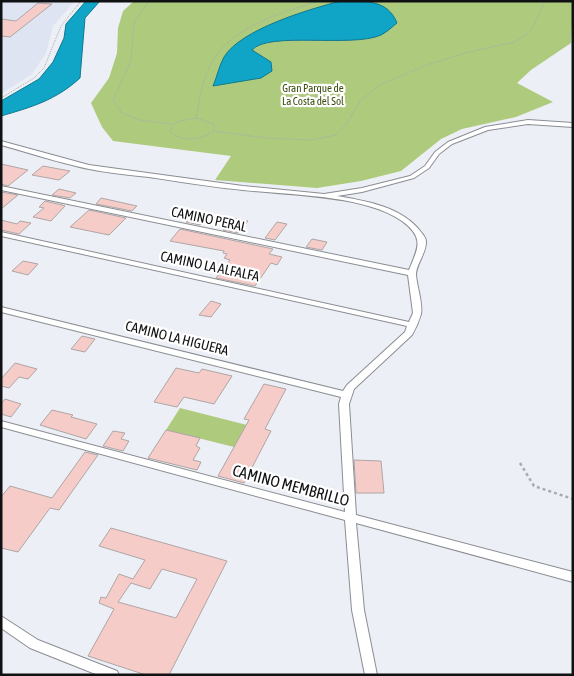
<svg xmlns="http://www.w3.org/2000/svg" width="574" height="676" viewBox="0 0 574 676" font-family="'Asap Condensed',sans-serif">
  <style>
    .built { fill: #dfe4f2 }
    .green { fill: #aeca7d }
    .water { fill: #10a5c6; stroke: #107990 }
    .building { fill: #f6ccc9; stroke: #aea6a5; fill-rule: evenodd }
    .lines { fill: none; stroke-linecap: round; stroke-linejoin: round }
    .street-casing { stroke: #8a8d92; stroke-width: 2 }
    .path-far1 { stroke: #a9abb0; stroke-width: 1; stroke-dasharray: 1 1; stroke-linecap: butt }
    .path { stroke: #a9abb0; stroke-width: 2.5; stroke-dasharray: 3 3; stroke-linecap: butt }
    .street { fill: #fff; fill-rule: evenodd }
    .labels { text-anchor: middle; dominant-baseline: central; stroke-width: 4.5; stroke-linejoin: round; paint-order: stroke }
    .far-park-label { font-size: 11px; fill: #3a4d0d; stroke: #fff }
    .street-label { font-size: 14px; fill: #101113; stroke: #fff }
    .near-street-label { font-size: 16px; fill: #101113; stroke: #fff }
  </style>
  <rect width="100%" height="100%" fill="#edeff6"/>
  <!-- built -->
  <polygon class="built" points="1,1 75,1 53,26 46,53 32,74 1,94"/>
  <!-- green -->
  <g class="green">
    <polygon points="134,1 573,1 571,43 531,70 517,83 553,102 516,117 462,129 441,139 401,171 361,181 317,188 215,180 231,156 113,141 102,127 91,103 109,78 117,53 118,28 123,11"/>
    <polygon points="180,408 247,425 234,447 166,430"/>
  </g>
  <!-- water -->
  <g class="water">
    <path d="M86 1H100L85 18 80 78C56 100 32 107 1 116V101L39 79 53 62 64 38 66 24Z"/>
    <path d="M341 1C367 1 388 0 397 23 392 27 387 32 381 35 352 48 268 31 252 50L271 62 272 71 261 78 213 86C217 77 219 66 224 57 241 29 310 9 341 1Z"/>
  </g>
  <!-- building -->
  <g class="building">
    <polygon points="38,3 52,4 10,37 1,36 1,19 16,21"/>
    <polygon points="1,164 28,170 8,186 1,184"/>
    <polygon points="43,166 70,171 59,180 32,175"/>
    <polygon points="59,189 76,193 70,198 52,195"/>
    <polygon points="1,192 18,195 1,209"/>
    <polygon points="101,198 137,206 132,211 96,204"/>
    <polygon points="45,201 62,205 65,206 51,221 33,217 44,208 39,207"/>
    <polygon points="89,210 126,218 109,235 70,227"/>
    <polygon points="193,214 207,217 200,225 186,222"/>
    <polygon points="233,218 248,221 239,233 223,230"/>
    <polygon points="1,220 17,224 20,221 31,223 19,234 1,230"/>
    <polygon points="277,222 287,224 275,240 265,238"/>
    <polygon points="180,229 273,249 269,254 282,257 277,265 271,263 255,286 216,278 230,260 224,258 227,254 223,253 224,251 170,241"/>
    <polygon points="312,239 327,242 322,250 306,247"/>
    <polygon points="23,261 38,264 28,275 12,271"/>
    <polygon points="211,301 221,304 211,317 199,315"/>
    <polygon points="82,336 95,339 85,352 71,349"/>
    <polygon points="15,363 37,369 28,379 19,377 9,388 1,386 1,379"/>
    <polygon points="176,368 199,373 202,369 232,376 214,404 184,397 177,407 154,402"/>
    <polygon points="264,384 286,389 265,429 271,431 244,483 218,476 249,420 244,419"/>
    <polygon points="5,399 21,404 11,417 1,414 1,404"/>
    <polygon points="52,410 73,415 71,417 97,424 86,439 40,425"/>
    <polygon points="166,430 200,438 196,446 200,448 193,460 201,462 197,470 148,458"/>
    <polygon points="113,431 125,433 121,439 129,441 123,451 103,446"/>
    <polygon points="85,452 98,455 59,510 50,508 18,552 1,548 1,497 10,486 52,498"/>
    <polygon points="354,460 381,461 384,493 356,493"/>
    <path d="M111 528 227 561 169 675H146L88 656 114 609 99 603 101 597 106 598 119 574 133 579 145 560 99 546ZM162 569 197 579 176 618 118 602 131 583 150 589Z"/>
  </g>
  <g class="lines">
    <!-- street casing -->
    <g class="street-casing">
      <g id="street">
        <path d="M528 120 573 123V127L528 124 488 130 452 144 439 154 429 168 414 178 362 192 337 196C367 201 402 207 421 232 424 236 426 238 426 242 426 254 416 264 416 275 417 287 423 303 421 314 419 321 416 328 412 335L354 389 349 404 356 515 573 572V582L356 523 364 610 377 675H365L352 610 345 520 1 427V421L345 512 339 404 341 397 1 312V307L343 391 347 385 405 332 407 326 1 236V232L409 322 413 313 408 275 1 190V186L409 270C418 248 425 238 402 221 365 195 289 195 243 190 212 187 181 182 149 177 129 175 109 173 89 169 60 163 30 153 1 145V141L89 165 243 186 324 194 362 188 410 176 425 166 435 152 448 142 485 127Z"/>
        <polygon points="1,616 38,640 117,671 119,675 98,675 30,648 1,628"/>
      </g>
    </g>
    <!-- path-far1 -->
    <g class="path-far1">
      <polyline points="149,1 134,22 131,61 113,100 122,113 140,120 172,124"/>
      <polyline points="1,98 34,78 44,68 61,26 81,1"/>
      <path d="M196 118C200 97 203 74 216 56 238 25 285 11 320 1"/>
      <path d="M196 118 214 124V131C201 140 182 143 170 131L176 122Z"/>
      <polyline points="214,131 266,138 312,140 336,135 348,122 360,101 381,84 427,65 465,53 515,42 531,31 545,1"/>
    </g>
    <!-- path -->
    <polyline class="path" points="520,463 534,486 573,499"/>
    <!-- street -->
    <use href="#street" class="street"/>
  </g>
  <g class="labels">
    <!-- far-park labels -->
    <g class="far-park-label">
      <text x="313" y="88">Gran Parque de<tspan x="313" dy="13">La Costa del Sol</tspan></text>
    </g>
    <!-- street labels -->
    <g class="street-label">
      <text transform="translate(209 219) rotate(12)">CAMINO PERAL</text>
      <text transform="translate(210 266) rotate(12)">CAMINO LA ALFALFA</text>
      <text transform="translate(177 338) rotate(14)">CAMINO LA HIGUERA</text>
    </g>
    <!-- near-street labels -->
    <g class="near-street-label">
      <text transform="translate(291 485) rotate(15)">CAMINO MEMBRILLO</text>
    </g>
  </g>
  <!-- border -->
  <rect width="574" height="676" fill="none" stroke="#101113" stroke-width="5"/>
</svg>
